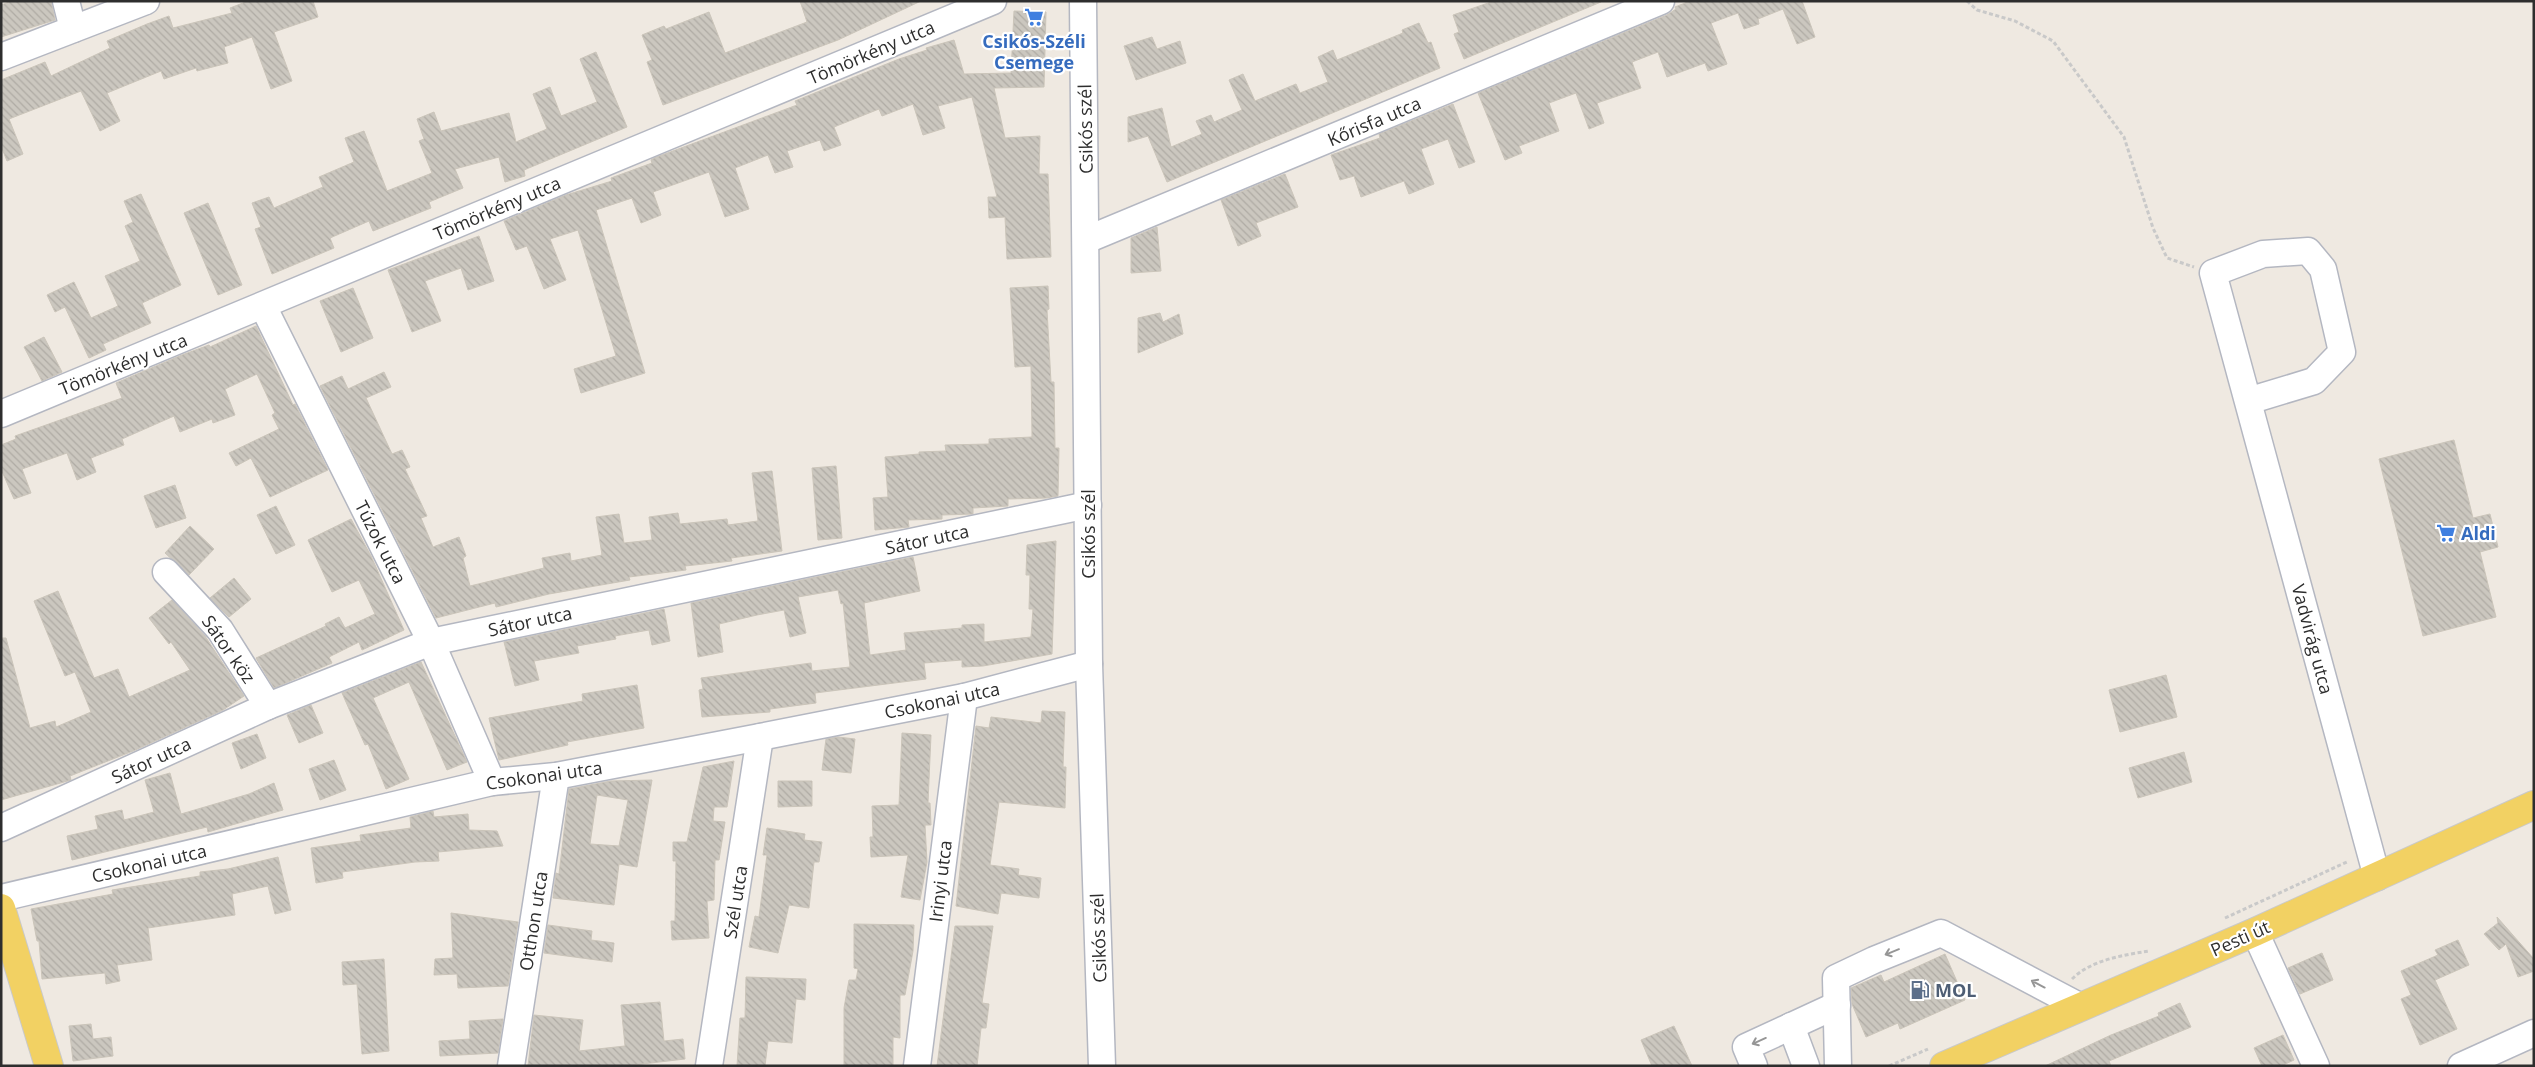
<svg xmlns="http://www.w3.org/2000/svg" width="2535" height="1067" viewBox="0 0 2535 1067" font-family="'Open Sans',sans-serif">
  <style>
    .building { fill: url(#building-back-hatch); stroke: #cbc5ba; fill-rule: evenodd }
    .lines { fill: none; stroke-linecap: round; stroke-linejoin: round }
    .minor-casing { stroke: #b4b7c1; stroke-width: 29 }
    .major-casing { stroke: #c9c9c9; stroke-width: 30 }
    .path { stroke: #c9c9c9; stroke-width: 3; stroke-dasharray: 4 2.5; stroke-linecap: butt }
    .minor { stroke: #fff; stroke-width: 26 }
    .major { stroke: #f2d163; stroke-width: 28 }
    .oneway { stroke: #969696 }
    .labels { text-anchor: middle; dominant-baseline: central; stroke-width: 4.5; stroke-linejoin: round; paint-order: stroke }
    .shop-label { font-size: 18px; font-weight: bold; fill: #366cbe; stroke: #fff }
    .street-label { font-size: 18px; fill: #2e2e2e; stroke: #fff }
    .service-label { font-size: 18px; font-weight: bold; fill: #4e5e75; stroke: #fff; text-anchor: start }
  </style>
  <defs>
    <pattern id="building-back-hatch" width="6" height="6" patternUnits="userSpaceOnUse" patternTransform="scale(1.25)"><rect width="6" height="6" fill="#cbc7bf"/><path d="M-1 5l2 2M0 0l6 6M5-1l2 2" fill="none" stroke="#afaba4"/></pattern>
  </defs>
  <rect width="100%" height="100%" fill="#efe9e1"/>
  <!-- building -->
  <g class="building">
    <polygon points="12,1 51,1 55,20 1,37 1,5"/>
    <polygon points="248,1 313,1 318,17 274,32 292,81 271,89 252,37 224,47 228,63 197,71 196,68 164,79 161,71 107,93 120,121 100,131 81,91 9,119 23,154 7,161 1,146 1,80 45,62 51,76 110,48 107,41 147,24 169,16 173,28 232,13 230,8"/>
    <polygon points="800,1 921,1 838,40 663,105 647,62 652,60 642,35 664,26 666,29 709,12 725,53 807,22"/>
    <polygon points="1494,1 1601,1 1601,2 1464,59 1454,34 1459,32 1453,15"/>
    <polygon points="1690,1 1802,1 1815,37 1797,44 1783,9 1758,19 1759,24 1744,29 1738,13 1711,23 1727,64 1708,71 1705,63 1667,77 1658,52 1632,62 1641,88 1597,103 1604,123 1589,129 1576,93 1549,103 1559,131 1519,146 1522,153 1505,160 1478,93 1667,15 1676,9 1675,7"/>
    <polygon points="1014,11 1046,12 1044,87 994,88 1005,138 1040,136 1039,174 1048,174 1051,257 1007,259 1005,217 989,218 988,197 997,197 972,97 938,106 945,128 923,135 913,104 882,116 879,109 834,127 841,145 824,151 820,140 787,151 793,167 775,173 768,155 735,168 749,209 725,217 709,172 653,192 661,215 641,223 632,198 596,210 645,373 581,393 574,369 616,356 578,230 550,239 566,280 544,289 527,246 516,250 504,221 566,195 612,181 611,178 652,163 651,160 654,158 797,105 795,101 899,59 927,50 926,48 954,40 964,74 1011,73"/>
    <polygon points="1419,23 1428,43 1431,42 1440,68 1167,182 1148,136 1128,142 1128,117 1162,108 1171,147 1202,134 1196,121 1211,115 1214,122 1242,110 1229,80 1243,74 1255,101 1296,84 1300,93 1328,82 1318,57 1333,50 1337,60 1403,33 1402,30"/>
    <polygon points="1152,37 1157,49 1180,41 1186,63 1136,80 1124,46"/>
    <polygon points="596,52 627,127 524,170 525,176 505,182 499,157 455,169 463,188 429,202 431,208 373,231 369,221 330,238 334,248 272,274 255,229 261,227 252,203 269,197 274,208 323,187 319,177 354,162 345,138 364,131 387,191 432,173 419,141 424,139 417,119 434,112 441,131 509,113 516,142 547,129 533,94 550,87 561,116 597,102 580,59"/>
    <polygon points="1453,104 1475,162 1459,168 1448,139 1421,149 1434,184 1409,194 1404,181 1361,197 1354,176 1340,180 1331,155 1380,138 1379,134"/>
    <polygon points="1285,174 1298,207 1256,223 1261,236 1238,246 1221,200"/>
    <polygon points="141,194 181,285 142,303 151,323 103,344 106,350 89,358 65,307 55,312 47,295 74,282 91,318 118,306 105,276 140,261 125,226 133,222 124,201"/>
    <polygon points="208,203 242,285 218,295 184,213"/>
    <polygon points="1157,227 1161,271 1131,273 1131,238"/>
    <polygon points="479,236 494,281 468,290 461,268 425,281 441,321 412,332 388,270"/>
    <polygon points="1048,286 1049,309 1047,310 1051,382 1054,382 1055,448 1059,448 1058,496 1046,498 1008,499 1008,506 973,508 973,514 942,515 942,519 908,520 909,527 875,530 873,498 888,497 885,457 919,454 919,452 946,451 945,445 989,444 989,439 1032,437 1031,366 1015,367 1010,288"/>
    <polygon points="353,288 373,338 341,352 320,301"/>
    <polygon points="1160,313 1163,322 1179,314 1183,334 1138,353 1138,318"/>
    <polygon points="256,326 293,405 295,404 328,470 270,497 251,458 236,466 229,453 279,429 272,415 275,413 257,374 225,389 235,415 213,423 212,419 180,432 174,416 122,439 124,445 91,458 96,472 77,480 67,453 22,469 31,493 14,499 1,469 1,445 16,439 15,436 122,398 116,383 182,355 209,345 210,347"/>
    <polygon points="44,337 62,372 42,381 24,347"/>
    <polygon points="384,372 391,387 366,398 392,454 402,450 410,467 405,469 427,516 421,518 433,547 459,537 466,556 463,558 470,586 544,568 542,558 570,553 571,561 602,555 596,517 619,514 624,543 652,540 649,517 678,513 680,524 727,519 728,525 758,521 752,473 772,471 782,551 731,558 732,561 685,566 686,570 629,577 630,580 549,594 496,607 495,603 436,618 320,386 342,376 348,389"/>
    <polygon points="2454,440 2473,518 2490,514 2498,547 2480,552 2496,617 2423,636 2379,459"/>
    <polygon points="836,466 842,538 818,540 812,468"/>
    <polygon points="175,485 186,518 156,528 144,496"/>
    <polygon points="276,506 295,545 276,554 257,515"/>
    <polygon points="351,519 371,556 404,630 362,650 359,642 329,657 332,663 274,688 256,658 326,626 325,624 339,617 345,628 375,614 359,580 332,592 308,540"/>
    <polygon points="190,526 214,549 189,575 165,553"/>
    <polygon points="1056,541 1052,654 983,666 962,667 962,660 924,663 926,679 815,693 816,703 770,709 770,712 702,717 699,690 703,689 701,678 811,663 812,671 850,667 843,603 841,604 838,590 798,597 806,633 790,637 784,610 757,615 719,624 723,652 698,657 691,603 913,557 920,591 864,603 870,655 906,650 904,633 962,628 962,625 984,624 984,642 1031,637 1033,609 1029,609 1030,575 1026,575 1027,545"/>
    <polygon points="234,578 251,599 229,617 210,598"/>
    <polygon points="58,591 94,678 118,669 129,697 190,670 171,642 169,644 149,618 172,600 205,636 244,696 223,710 133,751 70,776 71,780 1,800 1,638 6,638 30,728 55,721 56,727 91,712 75,672 65,676 34,601"/>
    <polygon points="664,609 670,641 652,645 649,630 615,636 616,639 577,646 579,653 534,661 539,680 515,686 504,642"/>
    <polygon points="421,662 467,762 447,770 409,682 373,698 409,779 386,789 368,744 365,745 342,693"/>
    <polygon points="2166,675 2177,717 2120,732 2109,690"/>
    <polygon points="637,685 644,728 567,742 568,745 499,760 489,718 583,701 582,694"/>
    <polygon points="311,705 323,733 299,743 287,715"/>
    <polygon points="1042,711 1065,712 1063,767 1066,767 1065,808 999,802 990,865 1019,869 1018,875 1041,878 1039,898 1001,893 998,914 956,906 976,726 989,728 991,717 1041,723"/>
    <polygon points="902,733 931,735 928,803 930,803 931,825 925,825 927,862 920,900 901,897 908,855 871,857 870,837 873,837 872,806 899,805"/>
    <polygon points="257,734 266,758 241,769 232,743"/>
    <polygon points="838,737 855,739 851,773 822,770 826,739"/>
    <polygon points="2184,752 2192,782 2138,798 2129,768"/>
    <polygon points="334,760 346,790 320,800 309,769"/>
    <polygon points="734,761 727,807 714,807 713,821 725,822 719,860 715,860 714,900 707,901 709,938 672,940 671,921 675,921 676,861 673,861 673,842 687,842 703,767"/>
    <polygon points="170,773 181,814 249,794 274,783 283,810 208,832 207,827 72,860 67,836 98,829 95,816 122,810 124,820 154,812 145,780"/>
    <path d="M652 780 637 867 619 864 614 905 553 898 556 873 559 874 569 789 611 781ZM597 795 628 800 619 846 590 844Z"/>
    <polygon points="778,781 812,781 812,806 778,807"/>
    <polygon points="433,811 434,817 468,814 469,830 497,831 503,846 438,852 439,861 415,862 342,872 343,878 316,883 311,848 361,841 360,835 411,828 410,817"/>
    <polygon points="767,828 805,834 804,840 822,842 819,862 814,862 809,908 789,905 778,953 749,947 755,916 759,917 767,855 763,855"/>
    <polygon points="278,857 291,910 275,914 268,886 232,894 235,915 148,928 152,960 117,965 120,981 106,984 105,973 42,979 39,941 37,941 31,909 113,894 112,890 200,876 200,872 228,869"/>
    <polygon points="451,913 518,922 508,986 458,988 457,974 434,975 435,959 453,958"/>
    <polygon points="2497,917 2534,959 2534,971 2518,977 2506,944 2499,950 2484,934 2498,923"/>
    <polygon points="854,924 914,925 913,951 905,995 900,995 900,1038 893,1037 893,1066 844,1066 844,1008 849,980 856,980 858,969 854,968"/>
    <polygon points="548,925 592,931 591,940 614,943 612,962 544,953"/>
    <polygon points="955,926 993,926 982,1003 989,1004 986,1028 981,1028 977,1066 937,1066"/>
    <polygon points="2458,940 2469,965 2435,980 2457,1029 2420,1045 2401,999 2411,995 2401,971 2438,955 2435,950"/>
    <polygon points="2322,953 2333,980 2300,994 2288,968"/>
    <polygon points="1945,954 1965,1000 1900,1029 1898,1023 1866,1037 1852,1004 1851,988 1881,975 1884,982"/>
    <polygon points="384,959 389,1051 362,1054 357,984 343,985 342,962"/>
    <polygon points="746,977 806,979 805,1000 796,999 792,1043 768,1041 765,1066 737,1066 740,1018 745,1018"/>
    <polygon points="660,1002 664,1041 683,1039 685,1059 625,1066 528,1066 534,1015 583,1020 579,1051 625,1046 621,1005"/>
    <polygon points="2180,1003 2191,1027 2109,1061 2111,1066 2045,1066 2111,1035 2159,1016 2158,1013"/>
    <polygon points="503,1019 498,1053 440,1056 439,1041 470,1039 469,1021"/>
    <polygon points="91,1024 93,1039 111,1037 113,1056 73,1061 69,1026"/>
    <polygon points="1674,1026 1692,1066 1652,1066 1641,1040"/>
    <polygon points="2283,1035 2294,1060 2281,1066 2262,1066 2254,1048"/>
  </g>
  <g class="lines">
    <!-- minor casing -->
    <g class="minor-casing">
      <g id="minor">
        <polyline points="66,1 73,29"/>
        <polyline points="1083,1 1089,664 1102,1066"/>
        <polyline points="1,57 146,1"/>
        <polyline points="1086,240 1661,1"/>
        <polyline points="263,306 431,642 492,782"/>
        <polyline points="2248,401 2314,381 2342,352 2323,269 2308,251 2263,254 2213,273 2377,877"/>
        <polyline points="1,414 993,1"/>
        <polyline points="166,572 220,630 268,706"/>
        <polyline points="1,828 268,706 431,642 1088,505"/>
        <polyline points="1,898 492,782 556,776 760,737 964,697 1089,664"/>
        <polyline points="2255,932 2316,1066"/>
        <polyline points="1791,1026 1806,1066"/>
        <polyline points="511,1066 556,776"/>
        <polyline points="709,1066 760,737"/>
        <polyline points="917,1066 964,697"/>
        <polyline points="1754,1066 1746,1047 1837,1005"/>
        <polyline points="1838,1066 1836,978 1874,960 1941,933 2081,1007"/>
        <polyline points="2461,1066 2534,1033"/>
      </g>
    </g>
    <!-- major casing -->
    <g class="major-casing">
      <g id="major">
        <polyline points="1,908 49,1066"/>
        <polyline points="1944,1066 2255,932 2534,805"/>
      </g>
    </g>
    <!-- path -->
    <g class="path">
      <polyline points="1967,1 1977,10 2015,21 2053,41 2124,137 2153,228 2167,258 2194,267"/>
      <polyline points="2225,918 2349,861"/>
      <path d="M2072 979C2091 960 2123 955 2149 951"/>
      <polyline points="1889,1066 1928,1049"/>
    </g>
    <!-- minor -->
    <use href="#minor" class="minor"/>
    <!-- major -->
    <use href="#major" class="major"/>
  </g>
  <!-- one-way arrows -->
  <defs><path id="oneway-shaft" d="M-6 0H5M1.5-3L5.5 0L1.5 3" fill="none" stroke-width="1.6" stroke-linecap="round" stroke-linejoin="round" transform="scale(1.25)"/></defs>
  <g class="oneway">
    <use href="#oneway-shaft" transform="translate(1892 952) rotate(158)"/>
    <use href="#oneway-shaft" transform="translate(2038 984) rotate(-152)"/>
    <use href="#oneway-shaft" transform="translate(1759 1041) rotate(156)"/>
  </g>
  <!-- icons -->
  <defs>
    <g id="supermarket-bare" transform="scale(1.5)"><path d="M-6-5.5h2.5l.6 2H6L4.5 2H-2.5L-4.4-4H-6ZM-1.5 3.2a1.3 1.3 0 1 0 .1 0ZM3 3.2a1.3 1.3 0 1 0 .1 0Z" fill="#3f7fe0" stroke="#fff" stroke-width="2.5" paint-order="stroke"/></g>
    <g id="fuel-bare" transform="scale(1.5)"><path d="M-5.5-6h7V0h2V4h1.3V-2.5L3-4.5l.8-.8L6-3V5H2.5V1h-1V6h-7ZM-4.2-4.7v3.2H.2V-4.7Z" fill="#5c6f8a" stroke="#fff" stroke-width="2.5" paint-order="stroke"/></g>
  </defs>
  <g fill-rule="evenodd">
    <use href="#supermarket-bare" x="1034" y="17"/>
    <use href="#supermarket-bare" x="2446" y="533"/>
    <use href="#fuel-bare" x="1920" y="990"/>
  </g>
  <g class="labels">
    <!-- shop labels -->
    <g class="shop-label">
      <text x="1034" y="41">Csikós-Széli<tspan x="1034" dy="21">Csemege</tspan></text>
      <text x="2461" y="533" text-anchor="start">Aldi</text>
    </g>
    <!-- street labels -->
    <g class="street-label">
      <text transform="translate(871 52) rotate(-23)">Tömörkény utca</text>
      <text transform="translate(1374 121) rotate(-23)">Kőrisfa utca</text>
      <text transform="translate(1085 129) rotate(-91)">Csikós szél</text>
      <text transform="translate(497 208) rotate(-23)">Tömörkény utca</text>
      <text transform="translate(123 364) rotate(-22)">Tömörkény utca</text>
      <text transform="translate(1088 534) rotate(-90)">Csikós szél</text>
      <text transform="translate(927 539) rotate(-12)">Sátor utca</text>
      <text transform="translate(381 542) rotate(63)">Túzok utca</text>
      <text transform="translate(530 621) rotate(-12)">Sátor utca</text>
      <text transform="translate(2313 639) rotate(75)">Vadvirág utca</text>
      <text transform="translate(229 649) rotate(55)">Sátor köz</text>
      <text transform="translate(942 700) rotate(-12)">Csokonai utca</text>
      <text transform="translate(151 760) rotate(-25)">Sátor utca</text>
      <text transform="translate(544 775) rotate(-8)">Csokonai utca</text>
      <text transform="translate(149 863) rotate(-13)">Csokonai utca</text>
      <text transform="translate(940 881) rotate(-83)">Irinyi utca</text>
      <text transform="translate(735 902) rotate(-81)">Szél utca</text>
      <text transform="translate(533 921) rotate(-81)">Otthon utca</text>
      <text transform="translate(1098 938) rotate(-92)">Csikós szél</text>
      <text transform="translate(2240 938) rotate(-24)">Pesti út</text>
    </g>
    <!-- service labels -->
    <g class="service-label">
      <text x="1935" y="990">MOL</text>
    </g>
  </g>
  <!-- border -->
  <rect width="2535" height="1067" fill="none" stroke="#2e2e2e" stroke-width="5"/>
</svg>
